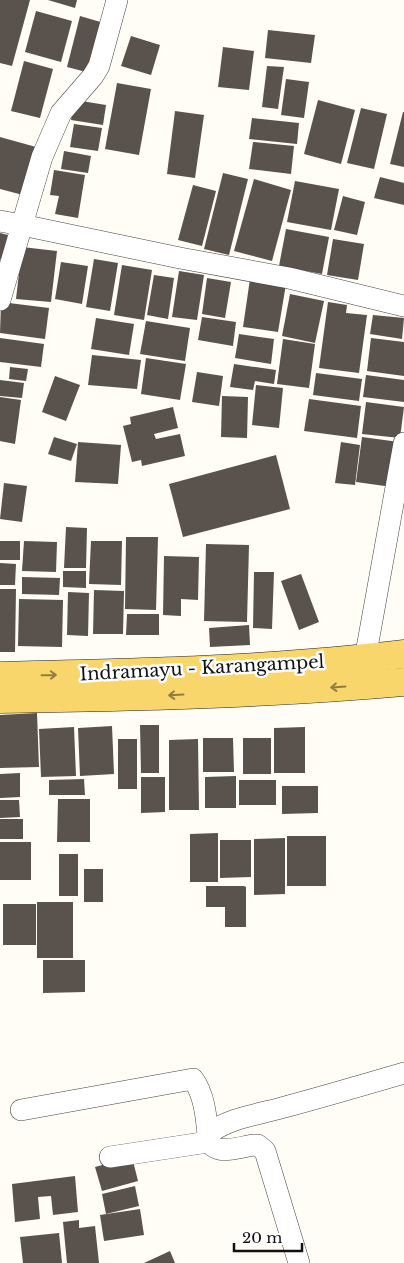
<svg xmlns="http://www.w3.org/2000/svg" width="404" height="1263" viewBox="0 0 404 1263" font-family="'Libre Baskerville',serif">
  <style>
    .building { fill: #5a524d }
    .lines { fill: none; stroke-linecap: round; stroke-linejoin: round }
    .minor-casing { stroke: #444; stroke-width: 22 }
    .primary-casing { stroke: #222; stroke-width: 29 }
    .minor { stroke: #fff; stroke-width: 21 }
    .primary { stroke: #f9d66b; stroke-width: 28 }
    .oneway { stroke: #917d42 }
    .labels { text-anchor: middle; dominant-baseline: central; stroke-width: 5; stroke-linejoin: round; paint-order: stroke }
    .street-label { font-size: 18px; fill: #111; stroke: #fff }
  </style>
  <rect width="100%" height="100%" fill="#fffdf5"/>
  <!-- building -->
  <g class="building">
    <polygon points="0,0 30,0 12,66 0,63"/>
    <polygon points="48,0 77,0 75,8"/>
    <polygon points="36,11 72,21 61,62 25,52"/>
    <polygon points="80,16 104,23 90,73 67,67"/>
    <polygon points="268,30 315,35 311,63 265,58"/>
    <polygon points="131,36 160,45 151,75 121,66"/>
    <polygon points="223,47 254,51 249,90 218,87"/>
    <polygon points="24,61 53,69 40,118 11,111"/>
    <polygon points="267,66 284,67 278,109 262,107"/>
    <polygon points="286,79 309,82 304,118 281,115"/>
    <polygon points="117,83 151,89 139,155 105,149"/>
    <polygon points="75,100 106,105 103,125 71,120"/>
    <polygon points="318,100 355,110 341,164 304,154"/>
    <polygon points="361,108 387,114 374,169 347,163"/>
    <polygon points="175,111 204,115 195,178 167,174"/>
    <polygon points="403,112 404,112 404,167 390,164"/>
    <polygon points="252,118 299,123 297,144 249,139"/>
    <polygon points="74,124 102,128 98,151 70,147"/>
    <polygon points="0,137 36,147 23,195 0,189"/>
    <polygon points="253,142 294,146 291,174 249,169"/>
    <polygon points="64,151 91,156 88,173 61,169"/>
    <polygon points="54,170 85,175 78,218 55,214 59,196 50,195"/>
    <polygon points="223,173 248,179 229,255 204,249"/>
    <polygon points="380,177 404,183 404,205 374,198"/>
    <polygon points="254,179 291,190 272,261 234,251"/>
    <polygon points="295,181 339,189 331,230 287,222"/>
    <polygon points="193,185 216,191 202,246 178,240"/>
    <polygon points="343,196 365,202 357,235 334,230"/>
    <polygon points="286,229 329,237 322,274 279,266"/>
    <polygon points="0,233 8,235 2,260 0,259"/>
    <polygon points="333,239 364,244 358,280 327,275"/>
    <polygon points="22,247 57,251 51,302 16,299"/>
    <polygon points="94,259 118,263 110,311 86,307"/>
    <polygon points="61,262 88,266 82,304 55,299"/>
    <polygon points="122,265 152,270 144,320 114,315"/>
    <polygon points="179,271 204,275 197,320 172,317"/>
    <polygon points="154,275 174,278 168,319 147,315"/>
    <polygon points="207,278 231,282 225,318 202,314"/>
    <polygon points="250,279 286,284 278,332 243,327"/>
    <polygon points="290,294 324,301 315,343 282,336"/>
    <polygon points="1,302 49,308 45,339 0,333"/>
    <polygon points="328,302 347,305 346,313 367,315 359,373 319,368"/>
    <polygon points="373,315 404,318 402,339 370,334"/>
    <polygon points="202,317 236,322 233,346 198,340"/>
    <polygon points="96,318 134,324 129,355 91,349"/>
    <polygon points="146,321 190,328 185,361 140,354"/>
    <polygon points="239,334 274,339 271,364 235,358"/>
    <polygon points="0,338 44,344 41,367 0,362"/>
    <polygon points="371,338 404,342 404,376 367,371"/>
    <polygon points="283,339 315,344 309,388 277,384"/>
    <polygon points="92,355 141,360 137,389 88,385"/>
    <polygon points="146,358 186,364 180,400 141,394"/>
    <polygon points="234,364 276,370 274,384 255,381 253,390 230,387"/>
    <polygon points="10,367 28,369 26,381 9,379"/>
    <polygon points="197,372 223,376 219,406 192,402"/>
    <polygon points="316,373 362,379 359,401 313,395"/>
    <polygon points="366,375 404,380 404,402 363,397"/>
    <polygon points="55,376 80,385 66,421 42,412"/>
    <polygon points="0,380 24,383 22,398 0,396"/>
    <polygon points="256,385 283,388 279,428 252,425"/>
    <polygon points="222,396 248,397 247,438 221,437"/>
    <polygon points="0,397 21,400 15,444 0,441"/>
    <polygon points="309,399 361,406 357,438 304,431"/>
    <polygon points="366,402 404,407 400,438 362,434"/>
    <polygon points="173,407 178,428 154,434 156,439 180,434 185,456 142,466 141,460 132,462 123,426 131,424 130,417"/>
    <polygon points="54,437 77,444 71,461 48,454"/>
    <polygon points="362,437 399,442 392,487 356,482"/>
    <polygon points="78,442 121,445 118,484 75,482"/>
    <polygon points="341,442 360,445 355,485 335,483"/>
    <polygon points="276,455 290,509 183,537 169,484"/>
    <polygon points="4,483 27,486 22,522 0,519"/>
    <polygon points="66,527 87,528 86,568 64,568"/>
    <polygon points="126,537 158,537 156,610 125,609"/>
    <rect x="0" y="541" width="20" height="19"/>
    <polygon points="24,541 57,542 56,572 22,571"/>
    <polygon points="91,541 122,541 121,585 89,584"/>
    <polygon points="206,544 249,545 247,622 204,621"/>
    <polygon points="164,556 199,557 198,600 181,599 181,616 163,615"/>
    <polygon points="0,563 16,564 15,585 0,585"/>
    <polygon points="63,571 86,571 86,588 63,587"/>
    <polygon points="254,572 274,572 272,629 253,628"/>
    <polygon points="301,574 319,622 299,630 281,581"/>
    <polygon points="22,577 60,578 59,595 22,594"/>
    <polygon points="0,589 16,589 15,652 0,652"/>
    <polygon points="94,590 124,591 123,634 93,634"/>
    <polygon points="68,592 89,593 88,636 67,635"/>
    <polygon points="19,599 63,600 62,647 18,646"/>
    <polygon points="127,614 159,614 159,635 126,635"/>
    <polygon points="249,625 250,645 210,647 209,628"/>
    <polygon points="37,713 39,767 0,768 0,715"/>
    <polygon points="140,725 159,725 159,773 141,773"/>
    <polygon points="112,726 114,774 80,776 78,728"/>
    <polygon points="74,727 76,776 41,777 39,729"/>
    <polygon points="305,727 305,773 274,773 274,728"/>
    <polygon points="203,738 233,738 234,772 203,772"/>
    <rect x="243" y="738" width="28" height="36"/>
    <rect x="118" y="739" width="19" height="50"/>
    <polygon points="198,739 199,810 169,810 169,740"/>
    <polygon points="20,773 20,797 0,798 0,774"/>
    <polygon points="236,776 236,808 205,808 205,777"/>
    <polygon points="141,777 165,777 165,812 141,813"/>
    <polygon points="84,779 85,795 49,795 49,780"/>
    <rect x="239" y="780" width="37" height="25"/>
    <polygon points="282,786 318,786 318,813 282,814"/>
    <polygon points="58,799 90,799 90,842 57,842"/>
    <polygon points="0,800 19,800 20,817 0,818"/>
    <rect x="0" y="819" width="23" height="20"/>
    <polygon points="218,833 218,882 190,882 190,834"/>
    <rect x="287" y="836" width="39" height="50"/>
    <polygon points="285,838 285,894 254,895 254,839"/>
    <polygon points="220,840 251,840 251,877 220,878"/>
    <rect x="0" y="842" width="31" height="38"/>
    <rect x="59" y="854" width="19" height="42"/>
    <rect x="84" y="869" width="19" height="33"/>
    <polygon points="206,886 244,886 246,887 246,927 225,927 225,907 206,907"/>
    <rect x="37" y="902" width="36" height="56"/>
    <rect x="3" y="904" width="33" height="41"/>
    <polygon points="43,960 85,960 85,992 43,993"/>
    <polygon points="132,1157 138,1181 102,1191 95,1167"/>
    <polygon points="75,1176 78,1212 53,1215 51,1196 38,1197 40,1219 15,1222 12,1184"/>
    <polygon points="135,1186 139,1206 106,1214 102,1194"/>
    <polygon points="140,1209 144,1235 104,1241 100,1215"/>
    <polygon points="79,1220 79,1228 95,1226 99,1263 67,1263 63,1222"/>
    <polygon points="59,1233 62,1263 23,1263 20,1237"/>
    <polygon points="170,1251 175,1263 144,1263"/>
  </g>
  <g class="lines">
    <!-- minor casing -->
    <g class="minor-casing">
      <g id="minor">
        <polyline points="0,221 22,225 42,157 61,113 93,76 99,66 117,0"/>
        <polyline points="0,300 22,225 180,258 289,278 404,306"/>
        <polyline points="365,673 365,659 404,443"/>
        <path d="M21 1110 193 1079C204 1094 206 1115 208 1134"/>
        <polyline points="110,1157 208,1142"/>
        <path d="M299 1263 265 1151 258 1145H254C238 1147 209 1159 208 1134 229 1118 256 1115 281 1108 322 1097 363 1085 404 1073"/>
      </g>
    </g>
    <!-- primary casing -->
    <g class="primary-casing">
      <g id="primary">
        <path d="M0 676C134 673 271 670 404 654"/>
        <path d="M0 699C135 697 270 694 404 682"/>
      </g>
    </g>
    <!-- minor -->
    <use href="#minor" class="minor"/>
    <!-- primary -->
    <use href="#primary" class="primary"/>
  </g>
  <!-- one-way arrows -->
  <defs><path id="oneway-shaft" d="M-6 0H5M1.5-3L5.5 0L1.5 3" fill="none" stroke-width="1.6" stroke-linecap="round" stroke-linejoin="round" transform="scale(1.25)"/></defs>
  <g class="oneway">
    <use href="#oneway-shaft" transform="translate(49 675) rotate(-1)"/>
    <use href="#oneway-shaft" transform="translate(338 687) rotate(176)"/>
    <use href="#oneway-shaft" transform="translate(176 695) rotate(177)"/>
  </g>
  <g class="labels">
    <!-- street labels -->
    <g class="street-label">
      <text transform="translate(202 668) rotate(-3)">Indramayu - Karangampel</text>
    </g>
  </g>
  <!-- scale -->
  <path d="M234 1243v8h68v-8" fill="none" stroke="#111111" stroke-width="2.5"/>
  <text x="242" y="1243" font-size="15" fill="#111111" stroke="#ffffff" stroke-width="4" paint-order="stroke">20 m</text>
</svg>
